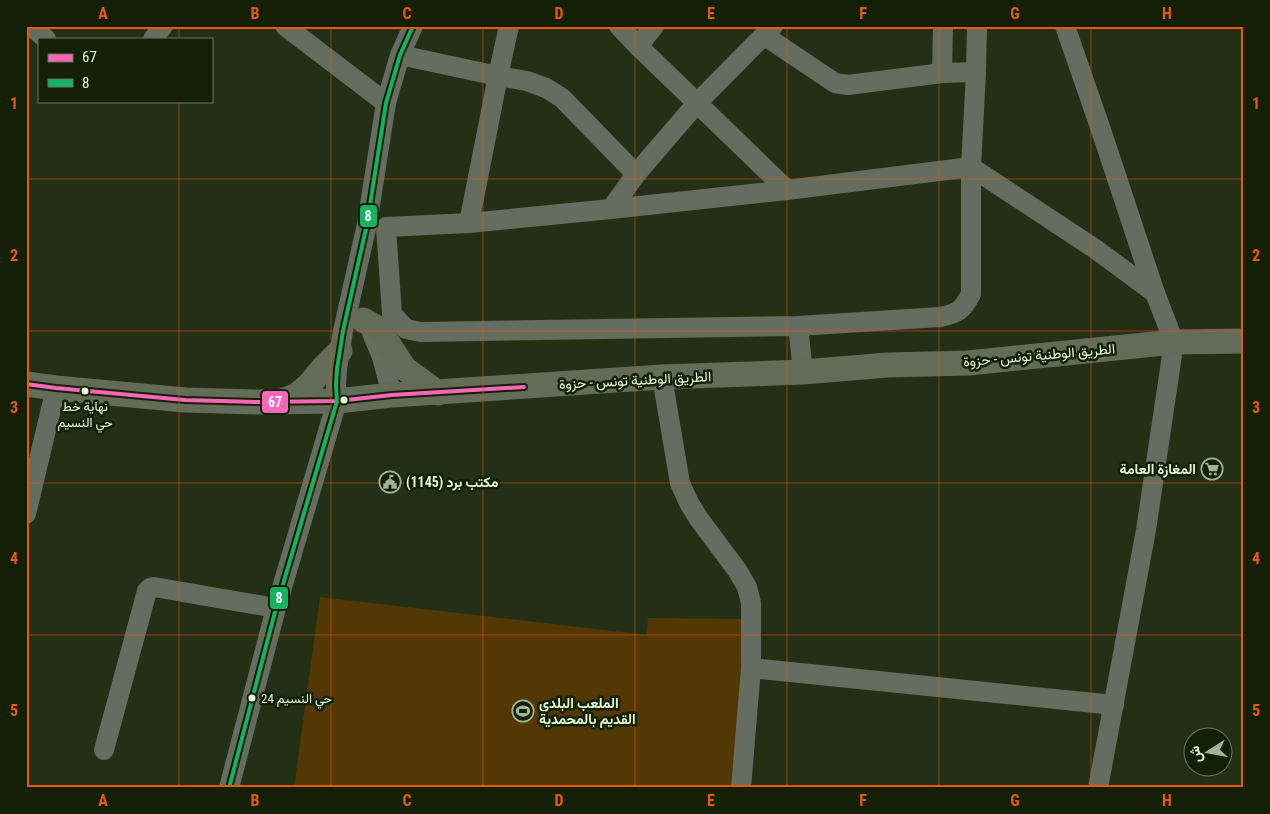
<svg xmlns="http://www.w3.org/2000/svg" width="1270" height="814" viewBox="0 0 1270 814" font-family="'Roboto Condensed',Vazirmatn,sans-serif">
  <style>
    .garden { fill: #533806 }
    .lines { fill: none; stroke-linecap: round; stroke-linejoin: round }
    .minor { stroke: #656c60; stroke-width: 20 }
    .major { stroke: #626c59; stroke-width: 25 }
    .bus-1-casing { stroke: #132006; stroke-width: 8 }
    .bus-2-casing { stroke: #132006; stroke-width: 8 }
    .bus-1 { stroke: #fa66b7; stroke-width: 4 }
    .bus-2 { stroke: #13b361; stroke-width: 4 }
    .grid { fill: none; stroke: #e8590c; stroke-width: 1; stroke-opacity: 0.55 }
    .bus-dot { fill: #e7fbd9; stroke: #132006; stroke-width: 2 }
    .labels { text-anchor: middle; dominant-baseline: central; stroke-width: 5; stroke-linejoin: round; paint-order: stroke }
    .bus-label { font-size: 13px; fill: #e7fbd9; stroke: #132006 }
    .street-label { font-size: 14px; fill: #e7fbd9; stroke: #132006 }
    .poi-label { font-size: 14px; font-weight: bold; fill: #e7fbd9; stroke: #132006; text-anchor: start }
    .line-badge { stroke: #132006; stroke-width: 2 }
    .badge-label { font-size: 14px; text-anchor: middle; font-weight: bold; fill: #fff }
    .neatline { fill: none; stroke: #e8590c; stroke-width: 2 }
    .grid-label { font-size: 16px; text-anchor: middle; font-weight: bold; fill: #e8590c }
  </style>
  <rect width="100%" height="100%" fill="#233016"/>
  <!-- garden -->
  <polygon class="garden" points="320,597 647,635 648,618 745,619 738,788 294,788"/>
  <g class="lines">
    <!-- minor -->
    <g class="minor">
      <polyline points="31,26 46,39"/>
      <polyline points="285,26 386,103"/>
      <polyline points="619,26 638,46 654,26"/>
      <polyline points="977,26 976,72 971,167 1094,248 1155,293 1174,342 1146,530 1098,788"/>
      <polyline points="1065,26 1100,127 1155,293"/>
      <polyline points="765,36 835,83 848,85 942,73 976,72"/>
      <polyline points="153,39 163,26"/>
      <polyline points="638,46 787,190"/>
      <polyline points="400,55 498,76 509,26"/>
      <polyline points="942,73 943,26"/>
      <path d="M611 209 787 190 971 167V294C962 311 958 313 940 317L798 326 421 332 406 329 392 314 386 227 469 223 611 209 636 174 697 103 773 26"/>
      <polyline points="469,223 498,76 527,81 546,88 562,98 636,174"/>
      <polyline points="798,326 803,372"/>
      <polyline points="372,333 382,357 392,395"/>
      <polyline points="662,377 680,483 689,503 699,519 737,570 747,587 751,603 751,668"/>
      <polyline points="26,514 56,388"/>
      <polyline points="104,750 147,591 150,588 154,587 276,608"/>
      <polyline points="229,788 276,608 337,401 336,385 337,369 343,331 367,224 386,103 400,55 413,26"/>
      <polyline points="741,788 751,668 1114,705"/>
    </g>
    <!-- major -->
    <g class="major">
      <polyline points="363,320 379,329 404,368 438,393"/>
      <polyline points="26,384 56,388 185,400 258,402 337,401 392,395 662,377 803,372 888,365 968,363 1174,342 1244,341"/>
      <polyline points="282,401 297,395 310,384 324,367 340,351"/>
    </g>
    <!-- bus-1 casing -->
    <g class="bus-1-casing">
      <polyline id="bus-1" points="26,384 56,388 185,400 258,402 337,401 392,395 524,387"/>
    </g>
    <!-- bus-2 casing -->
    <g class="bus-2-casing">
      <polyline id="bus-2" points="229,788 276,608 337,401 336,385 337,369 343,331 367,224 386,103 400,55 413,26"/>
    </g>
    <!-- bus-1 -->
    <use href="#bus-1" class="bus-1"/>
    <!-- bus-2 -->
    <use href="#bus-2" class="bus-2"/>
  </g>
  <!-- grid -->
  <path class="grid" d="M179 26V39M331 26V788M483 26V788M635 26V788M787 26V788M939 26V788M1091 26V788M179 101V788M26 179H1244M26 331H1244M26 483H1244M26 635H1244"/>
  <!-- icons -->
  <defs>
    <g id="supermarket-ring" transform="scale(1.125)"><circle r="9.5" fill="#132006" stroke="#a2b495" stroke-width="1.5"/><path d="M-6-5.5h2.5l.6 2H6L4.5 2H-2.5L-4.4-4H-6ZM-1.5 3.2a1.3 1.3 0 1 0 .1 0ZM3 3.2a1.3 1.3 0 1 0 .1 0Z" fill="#a2b495"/></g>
    <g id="civic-ring" transform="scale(1.125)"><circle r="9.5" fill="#132006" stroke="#a2b495" stroke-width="1.5"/><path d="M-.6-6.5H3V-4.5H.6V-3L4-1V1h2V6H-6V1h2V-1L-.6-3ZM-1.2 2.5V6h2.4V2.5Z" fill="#a2b495"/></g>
    <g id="stadium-ring" transform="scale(1.125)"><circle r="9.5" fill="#132006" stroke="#a2b495" stroke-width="1.5"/><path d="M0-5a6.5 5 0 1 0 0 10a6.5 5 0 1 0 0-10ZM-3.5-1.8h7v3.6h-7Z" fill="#a2b495"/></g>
  </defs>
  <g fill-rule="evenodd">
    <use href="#supermarket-ring" x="1212" y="469"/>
    <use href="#civic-ring" x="390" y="482"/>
    <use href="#stadium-ring" x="523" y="711"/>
  </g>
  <!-- markers -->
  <g class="bus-dot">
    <circle cx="85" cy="391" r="4.5"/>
    <circle cx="344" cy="400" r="4.5"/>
    <circle cx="252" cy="698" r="4.5"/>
  </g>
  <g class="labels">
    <!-- bus labels -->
    <g class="bus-label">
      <text x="85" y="406">نهاية خط<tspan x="85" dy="16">حي النسيم</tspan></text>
      <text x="261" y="698" text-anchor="start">حي النسيم 24</text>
    </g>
    <!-- street labels -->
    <g class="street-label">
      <text transform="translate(1039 355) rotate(-5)">الطريق الوطنية تونس - حزوة</text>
      <text transform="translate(635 380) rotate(-3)">الطريق الوطنية تونس - حزوة</text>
    </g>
    <!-- poi labels -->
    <g class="poi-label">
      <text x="1196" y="469" text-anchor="end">المغازة العامة</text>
      <text x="406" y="482">مكتب برد (1145)</text>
      <text x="539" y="703">الملعب البلدي<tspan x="539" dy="16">القديم بالمحمدية</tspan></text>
    </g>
  </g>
  <g class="line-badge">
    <rect x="359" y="204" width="19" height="24" rx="5" fill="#13b361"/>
    <rect x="261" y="390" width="28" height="24" rx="5" fill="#fa66b7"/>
    <rect x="269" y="586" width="20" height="24" rx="5" fill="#13b361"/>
  </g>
  <g class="badge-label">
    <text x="368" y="221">8</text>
    <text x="275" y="407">67</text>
    <text x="279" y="603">8</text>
  </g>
  <!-- border -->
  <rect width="1270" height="814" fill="none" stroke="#132006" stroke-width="55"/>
  <!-- legend -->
  <rect x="38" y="38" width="175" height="65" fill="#132006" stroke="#68785a"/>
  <rect x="48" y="54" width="25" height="8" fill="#fa66b7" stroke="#68785a"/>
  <text x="82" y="62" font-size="15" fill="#e7fbd9">67</text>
  <rect x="48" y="79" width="25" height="8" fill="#13b361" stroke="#68785a"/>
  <text x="82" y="88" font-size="15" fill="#e7fbd9">8</text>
  <!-- north arrow -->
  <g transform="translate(1208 752) rotate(259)"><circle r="24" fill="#132006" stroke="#68785a"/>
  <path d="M0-4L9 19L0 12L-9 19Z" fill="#a2b495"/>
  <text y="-8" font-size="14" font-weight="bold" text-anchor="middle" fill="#e7fbd9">ش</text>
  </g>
  <rect x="28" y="28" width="1214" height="758" class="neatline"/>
  <g class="grid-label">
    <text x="103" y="19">A</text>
    <text x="255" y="19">B</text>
    <text x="407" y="19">C</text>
    <text x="559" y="19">D</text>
    <text x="711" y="19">E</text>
    <text x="863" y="19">F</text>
    <text x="1015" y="19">G</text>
    <text x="1167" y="19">H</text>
    <text x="14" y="109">1</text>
    <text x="1256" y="109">1</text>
    <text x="14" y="261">2</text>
    <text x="1256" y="261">2</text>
    <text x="14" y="413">3</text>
    <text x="1256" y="413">3</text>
    <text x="14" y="564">4</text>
    <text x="1256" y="564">4</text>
    <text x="14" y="716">5</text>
    <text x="1256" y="716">5</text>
    <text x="103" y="806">A</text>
    <text x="255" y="806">B</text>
    <text x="407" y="806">C</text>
    <text x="559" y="806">D</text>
    <text x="711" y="806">E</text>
    <text x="863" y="806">F</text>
    <text x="1015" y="806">G</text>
    <text x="1167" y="806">H</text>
  </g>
</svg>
